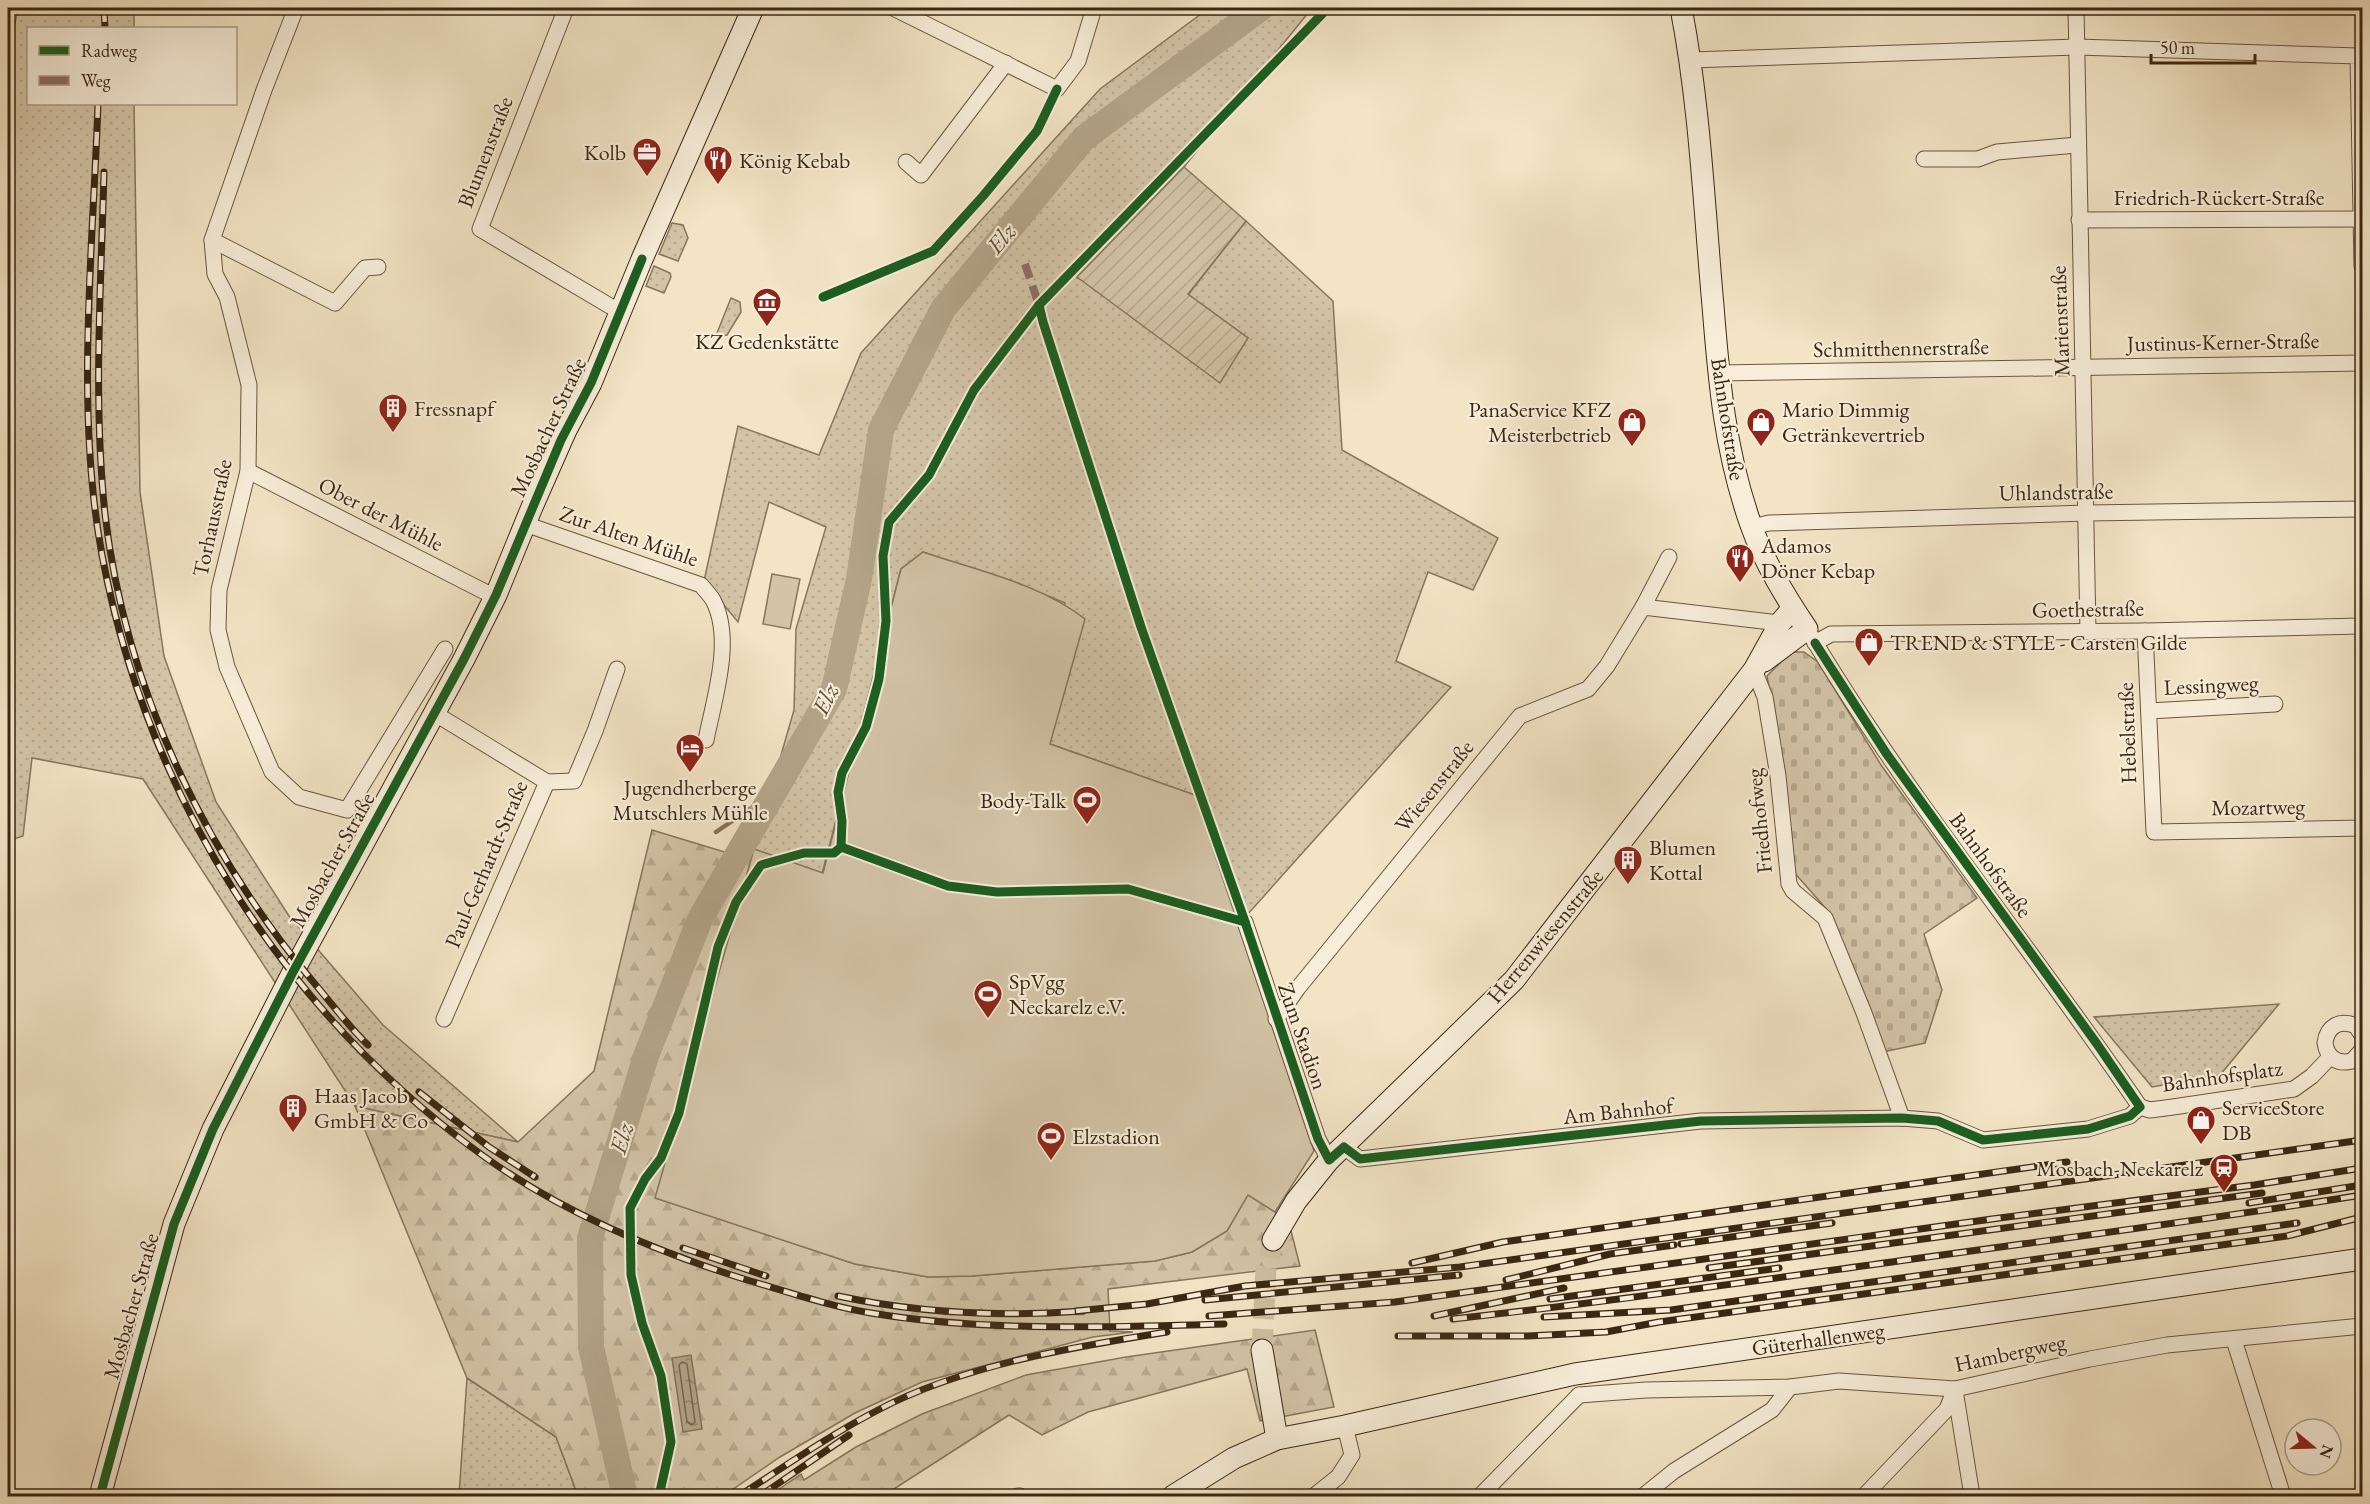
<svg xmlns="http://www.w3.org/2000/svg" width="2370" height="1504" viewBox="0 0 2370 1504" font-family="'EB Garamond',serif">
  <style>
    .grass { fill: url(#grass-dots); stroke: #86765c; stroke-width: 1.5 }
    .forest { fill: url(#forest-firs); stroke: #86765c; stroke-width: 1.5 }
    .cemetery { fill: url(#cemetery-stones); stroke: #86765c; stroke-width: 1.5 }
    .garden { fill: url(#garden-furrows); stroke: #86765c; stroke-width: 1.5 }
    .pitch { fill: #d3c4a7; stroke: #86765c; stroke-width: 1.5 }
    .water { fill: url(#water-ripples); stroke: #837259; stroke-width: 1.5 }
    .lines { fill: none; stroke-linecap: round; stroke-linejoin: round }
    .shore { stroke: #76664d; stroke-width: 1.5 }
    .stream { stroke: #837259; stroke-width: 4.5 }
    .river { stroke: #b3a488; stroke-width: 26 }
    .secondary-tunnel { stroke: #cdbea1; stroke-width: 21; stroke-dasharray: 21 10; stroke-linecap: butt }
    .street-casing { stroke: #68563f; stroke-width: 17 }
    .secondary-casing { stroke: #3a2712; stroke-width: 23 }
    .street { stroke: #f7edd9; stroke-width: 15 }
    .secondary { stroke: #f7edd9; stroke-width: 21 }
    .rail-casing { stroke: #3a2712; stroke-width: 7 }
    .rail { stroke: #f7edd9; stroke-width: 4.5; stroke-dasharray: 14; stroke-linecap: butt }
    .quiet { stroke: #8d6e63; stroke-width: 8; stroke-dasharray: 15 8; stroke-linecap: butt }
    .cycleway-casing { stroke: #f7edd9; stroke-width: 13 }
    .cycleway { stroke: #1b5e20; stroke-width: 9 }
    .labels { text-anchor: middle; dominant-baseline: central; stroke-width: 4.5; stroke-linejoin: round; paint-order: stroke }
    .street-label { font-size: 22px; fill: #3a2712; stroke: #f7edd9 }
    .poi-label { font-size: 22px; fill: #3a2712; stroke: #f7edd9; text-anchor: start }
    .water-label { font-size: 24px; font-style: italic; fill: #5e4c35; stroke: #f7edd9 }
  </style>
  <defs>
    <pattern id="grass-dots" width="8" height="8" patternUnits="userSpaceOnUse" patternTransform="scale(1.5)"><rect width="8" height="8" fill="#d3c4a7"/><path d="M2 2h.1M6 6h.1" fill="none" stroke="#b6a88f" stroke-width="1.8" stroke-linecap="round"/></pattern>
    <pattern id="forest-firs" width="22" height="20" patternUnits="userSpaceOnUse" patternTransform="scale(1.5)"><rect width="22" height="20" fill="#d3c4a7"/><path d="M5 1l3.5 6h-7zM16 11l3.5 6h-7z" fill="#b6a88f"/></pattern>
    <pattern id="cemetery-stones" width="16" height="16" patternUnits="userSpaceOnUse" patternTransform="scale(1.5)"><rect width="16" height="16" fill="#d3c4a7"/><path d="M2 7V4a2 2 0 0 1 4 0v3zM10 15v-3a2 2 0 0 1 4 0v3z" fill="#b6a88f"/></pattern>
    <pattern id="garden-furrows" width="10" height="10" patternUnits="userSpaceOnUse" patternTransform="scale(1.5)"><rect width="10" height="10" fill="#d3c4a7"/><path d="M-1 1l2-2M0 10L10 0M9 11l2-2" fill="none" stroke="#b6a88f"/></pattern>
    <pattern id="water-ripples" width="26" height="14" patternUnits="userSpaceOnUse" patternTransform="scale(1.5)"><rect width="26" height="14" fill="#b3a488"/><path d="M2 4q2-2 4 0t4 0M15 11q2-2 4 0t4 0" fill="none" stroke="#93866e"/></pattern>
  </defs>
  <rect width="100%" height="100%" fill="#f2e4c5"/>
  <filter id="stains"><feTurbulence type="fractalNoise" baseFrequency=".00333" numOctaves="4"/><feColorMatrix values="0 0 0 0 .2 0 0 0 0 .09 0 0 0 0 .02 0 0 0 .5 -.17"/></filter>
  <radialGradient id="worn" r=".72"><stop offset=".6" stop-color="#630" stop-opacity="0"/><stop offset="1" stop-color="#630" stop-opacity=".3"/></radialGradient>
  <!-- grass -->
  <g class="grass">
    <polygon points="8,8 134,8 134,28 28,28 28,104 134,104 140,492 164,656 216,802 289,916 383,1025 518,1142 355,1106 143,779 32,758 23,836 8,841"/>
    <polygon points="1209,8 1312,8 1184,167 1077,278 1248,338 1188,295 1246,221 1333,301 1342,450 1498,538 1473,590 1428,572 1396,661 1451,687 1238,925 1195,795 1050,744 1065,603 1031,589 923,552 901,569 822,874 754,849 794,710 796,629 826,527 769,502 738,622 704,581 738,426 819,455 861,353 1100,89"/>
    <polygon points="672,223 683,225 688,238 678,261 659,254"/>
    <polygon points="654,266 670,273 671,277 664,293 646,286"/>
    <polygon points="731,298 740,302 741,312 727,335 721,336 717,333"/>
    <polygon points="2279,1004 2220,1075 2152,1087 2094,1017"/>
    <polygon points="467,1378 556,1437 578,1496 459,1496"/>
  </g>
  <!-- forest -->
  <g class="forest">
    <polygon points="652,830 751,860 656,1198 855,1264 928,1277 972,1276 1155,1261 1192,1252 1227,1231 1248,1194 1275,1212 1290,1227 1300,1266 1108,1289 1110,1331 1133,1332 1093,1337 922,1382 855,1413 780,1457 723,1496 578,1496 556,1437 467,1378 355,1106 518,1142 594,1071"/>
    <polygon points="1315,1330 1334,1407 1260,1421 1247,1369 1088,1412 1042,1435 1009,1415 883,1496 769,1496 801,1474 804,1480 856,1447 922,1414 1026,1375 1126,1357"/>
  </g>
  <!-- cemetery -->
  <polygon class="cemetery" points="1791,652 1804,652 1818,662 1881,765 1977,898 1924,934 1942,990 1925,1043 1883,1052 1828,911 1792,870 1781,752 1767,676"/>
  <!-- garden -->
  <polygon class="garden" points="1184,167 1246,221 1188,294 1248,338 1220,383 1077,277"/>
  <!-- pitch -->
  <g class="pitch">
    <path d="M923 552C976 570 1041 584 1085 619L1050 744 1195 795 1314 1151 1275 1212 1248 1195 1227 1231 1192 1252 1155 1261 972 1276 928 1277 855 1264 655 1198 754 849 823 873 901 569Z"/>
    <polygon points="772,574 800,579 790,629 763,624"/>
  </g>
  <!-- water -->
  <polygon class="water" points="691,1355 702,1429 683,1432 672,1358"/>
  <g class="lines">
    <!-- shore -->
    <polygon class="shore" points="682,1362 687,1364 695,1422 692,1425 687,1422 679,1365"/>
    <!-- stream -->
    <polyline class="stream" points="716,832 772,794"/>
    <!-- river -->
    <polyline class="river" points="625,1496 591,1347 590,1238 646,1056 700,919 834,689 859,579 881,430 943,309 1084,138 1261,8"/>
    <!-- secondary-tunnel -->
    <polyline class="secondary-tunnel" points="1262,1350 1266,1268 1273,1240"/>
    <!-- street casing -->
    <g class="street-casing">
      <g id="street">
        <polyline points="296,8 264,90 212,240 215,274 227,297 249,385 248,471 219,590 218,630 227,667 272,772 299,797 347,810 445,649"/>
        <polyline points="566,8 480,229 620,312"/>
        <polyline points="893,8 1057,89 1078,61 1094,8"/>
        <polyline points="2076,8 2088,632"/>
        <polyline points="8,19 9,8"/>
        <polyline points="1691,60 2077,47 2358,56 2362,266"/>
        <polyline points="1924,159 1978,159 1997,152 2077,145"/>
        <polyline points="906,162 921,175 1006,63"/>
        <polyline points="2079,220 2360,219"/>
        <polyline points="212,240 335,303 365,268 378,267"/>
        <polyline points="1718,373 2362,363"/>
        <polyline points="248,471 495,597"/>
        <path d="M525 524 701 585C705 590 710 595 713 600 734 639 714 699 706 740"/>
        <polyline points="1752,527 1769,523 2087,513 2362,509"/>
        <polyline points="1643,607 1669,557"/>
        <path d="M1807 629C1906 796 2031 947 2140 1107"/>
        <polyline points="2145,631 2154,832 2362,828"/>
        <polyline points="1815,643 1831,634 2145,631 2362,626"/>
        <polyline points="1754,670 1765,697 1778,776 1789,884 1793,891 1825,918 1864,1013 1902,1118"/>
        <polyline points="2149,711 2275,704"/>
        <polyline points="434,713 547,782 444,1019"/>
        <polyline points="547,782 574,781 595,731 617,669"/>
        <polyline points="1245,922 1318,1139 1329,1160"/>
        <polyline points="1276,1019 1298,988 1520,716 1588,689 1607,666 1643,607 1780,623"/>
        <path d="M2362 1035 2356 1026C2340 1019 2327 1026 2325 1043 2327 1057 2337 1065 2352 1061L2362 1050"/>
        <polyline points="2140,1107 2150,1110 2173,1107 2294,1089 2312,1076 2330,1057"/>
        <polyline points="1344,1147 1360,1159 1701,1121 1902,1118 1938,1121 1983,1140 2088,1129 2130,1116 2140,1107"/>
        <polyline points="2234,1340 2283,1496"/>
        <polyline points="1955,1390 1972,1496"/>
        <polyline points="1579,1395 1646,1390 1790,1387 1839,1381 1955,1389 2090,1359 2167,1345 2362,1326"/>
        <polyline points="1018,1496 1020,1496"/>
        <polyline points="1314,1496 1338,1477 1352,1455 1345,1426"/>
        <polyline points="1480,1496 1579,1395"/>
        <polyline points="1643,1496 1674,1471 1772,1410 1790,1387"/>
        <polyline points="1864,1496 1947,1409 1955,1389"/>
      </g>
    </g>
    <!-- secondary casing -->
    <g class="secondary-casing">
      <g id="secondary">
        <path d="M1681 8C1700 106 1704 206 1713 306 1719 382 1725 452 1751 525 1764 562 1785 596 1807 629L1764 661"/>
        <polyline points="1273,1240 1296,1201 1329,1160 1514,980 1754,670 1780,623 1793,608"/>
        <polyline points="1262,1350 1277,1439"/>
        <polyline points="100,1496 174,1224 213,1129 293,972 464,659 496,595 532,507 566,430 591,383 642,259 753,8"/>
        <polyline points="1173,1496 1234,1458 1277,1439 1345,1426 1575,1374 2362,1259"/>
      </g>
    </g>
    <!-- street -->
    <use href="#street" class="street"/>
    <!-- secondary -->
    <use href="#secondary" class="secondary"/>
    <!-- rail casing -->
    <g class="rail-casing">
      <g id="rail">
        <polyline points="104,8 105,28"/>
        <path d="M98 104C93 250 75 410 102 555 147 795 283 1011 482 1155 561 1212 654 1251 747 1280 788 1292 829 1306 871 1313 984 1332 1109 1327 1224 1324"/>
        <path d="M104 172C101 287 93 400 105 514 125 687 204 852 315 984 332 1004 349 1027 368 1045"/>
        <polyline points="419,1092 489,1147 535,1177"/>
        <polyline points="2249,1203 2362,1185"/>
        <polyline points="1681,1244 1832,1223"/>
        <polyline points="683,1248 766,1276"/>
        <polyline points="1412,1263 1503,1242 2067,1162"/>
        <polyline points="1709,1268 2262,1193"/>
        <polyline points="1506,1280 1610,1254 1674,1245"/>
        <path d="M838 1296C918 1313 1001 1317 1083 1311"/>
        <polyline points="1550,1299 1779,1268"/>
        <polyline points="1205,1300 1459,1275"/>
        <polyline points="1076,1311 1147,1304 1245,1286 1460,1267 2362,1140"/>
        <polyline points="1209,1316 1395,1302 1992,1219 2254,1185 2362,1168"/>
        <polyline points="1434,1316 1564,1288"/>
        <polyline points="1544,1317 1671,1310 2297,1223"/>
        <path d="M1453 1319C1600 1303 1746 1282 1892 1262 2049 1240 2206 1220 2362 1195"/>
        <polyline points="1398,1336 1528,1336 1606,1332 1659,1322 2287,1236 2362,1217"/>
        <path d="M739 1496C785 1466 830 1435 878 1410 963 1365 1073 1347 1167 1332"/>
        <polyline points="760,1496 849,1435"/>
      </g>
    </g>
    <!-- rail -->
    <use href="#rail" class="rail"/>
    <!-- quiet -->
    <polyline class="quiet" points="1025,264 1040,308"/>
    <!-- cycleway casing -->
    <g class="cycleway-casing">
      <g id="cycleway">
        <polyline points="823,297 933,251 983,196 1037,131 1057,89"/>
        <polyline points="1039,305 1043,322 1141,627 1243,916 1318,1139 1329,1160 1344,1147 1360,1159 1701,1121 1902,1118 1938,1121 1983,1140 2088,1129 2130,1116 2140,1107 2097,1044 1886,753 1815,643"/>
        <polyline points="841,847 948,886 997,892 1128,889 1245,922"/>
        <polyline points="100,1496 174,1224 213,1129 293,972 464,659 496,595 561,440 591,383 642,259"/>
        <polyline points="659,1496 671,1442 661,1376 642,1323 631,1275 630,1208 645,1179 661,1158 679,1113 718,947 736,902 761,865 804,853 834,853 841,847 842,821 838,792 842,773 866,727 879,679 886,621 883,556 889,522 929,475 974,390 1039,305 1328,8"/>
      </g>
    </g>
    <!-- cycleway -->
    <use href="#cycleway" class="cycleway"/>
  </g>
  <!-- icons -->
  <defs>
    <g id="office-pin" transform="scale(1.5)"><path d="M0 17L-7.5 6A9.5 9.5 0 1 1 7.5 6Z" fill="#8f2418" stroke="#f7edd9"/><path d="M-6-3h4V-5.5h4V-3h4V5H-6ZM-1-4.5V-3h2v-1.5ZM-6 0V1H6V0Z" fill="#fff"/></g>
    <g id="restaurant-pin" transform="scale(1.5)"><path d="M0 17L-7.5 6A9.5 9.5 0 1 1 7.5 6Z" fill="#8f2418" stroke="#f7edd9"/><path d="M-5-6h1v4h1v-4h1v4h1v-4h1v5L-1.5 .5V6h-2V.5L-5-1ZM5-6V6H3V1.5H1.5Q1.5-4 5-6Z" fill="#fff"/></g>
    <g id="museum-pin" transform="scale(1.5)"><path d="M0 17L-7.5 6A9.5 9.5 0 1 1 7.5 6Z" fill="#8f2418" stroke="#f7edd9"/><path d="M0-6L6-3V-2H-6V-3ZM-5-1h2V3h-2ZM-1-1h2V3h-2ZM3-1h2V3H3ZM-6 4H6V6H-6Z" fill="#fff"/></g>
    <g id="building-pin" transform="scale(1.5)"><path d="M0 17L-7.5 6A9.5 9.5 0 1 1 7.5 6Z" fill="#8f2418" stroke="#f7edd9"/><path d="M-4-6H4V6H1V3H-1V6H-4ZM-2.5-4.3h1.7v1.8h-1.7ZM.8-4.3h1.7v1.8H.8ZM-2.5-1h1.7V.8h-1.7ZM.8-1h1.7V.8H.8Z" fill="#fff"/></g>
    <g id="shop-pin" transform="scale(1.5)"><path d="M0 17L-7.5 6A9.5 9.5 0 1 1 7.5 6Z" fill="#8f2418" stroke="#f7edd9"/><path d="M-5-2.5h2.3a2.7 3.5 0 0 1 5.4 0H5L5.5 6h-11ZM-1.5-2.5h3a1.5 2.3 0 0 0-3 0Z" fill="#fff"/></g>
    <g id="hotel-pin" transform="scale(1.5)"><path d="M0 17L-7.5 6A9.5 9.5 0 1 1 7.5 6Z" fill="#8f2418" stroke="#f7edd9"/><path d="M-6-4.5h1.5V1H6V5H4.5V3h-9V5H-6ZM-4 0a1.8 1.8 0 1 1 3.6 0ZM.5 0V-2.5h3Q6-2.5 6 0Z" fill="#fff"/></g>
    <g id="stadium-pin" transform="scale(1.5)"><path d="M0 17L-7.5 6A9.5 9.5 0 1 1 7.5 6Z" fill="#8f2418" stroke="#f7edd9"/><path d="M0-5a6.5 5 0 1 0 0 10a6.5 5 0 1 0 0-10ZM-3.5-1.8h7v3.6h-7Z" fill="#fff"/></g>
    <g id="station-pin" transform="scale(1.5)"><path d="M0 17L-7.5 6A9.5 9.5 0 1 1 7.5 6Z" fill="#8f2418" stroke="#f7edd9"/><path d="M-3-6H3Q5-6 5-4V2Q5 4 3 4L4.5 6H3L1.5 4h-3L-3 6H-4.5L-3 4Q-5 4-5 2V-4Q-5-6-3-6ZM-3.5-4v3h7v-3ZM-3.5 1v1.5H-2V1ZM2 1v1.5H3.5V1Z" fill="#fff"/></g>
  </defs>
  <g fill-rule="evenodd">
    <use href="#office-pin" x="647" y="152"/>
    <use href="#restaurant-pin" x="718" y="160"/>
    <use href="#museum-pin" x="767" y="302"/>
    <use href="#building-pin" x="393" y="408"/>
    <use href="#shop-pin" x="1632" y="422"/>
    <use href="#shop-pin" x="1761" y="422"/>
    <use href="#restaurant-pin" x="1740" y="558"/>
    <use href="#shop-pin" x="1869" y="642"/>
    <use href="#hotel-pin" x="690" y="748"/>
    <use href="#stadium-pin" x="1087" y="800"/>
    <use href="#building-pin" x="1628" y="860"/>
    <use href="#stadium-pin" x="988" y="994"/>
    <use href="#building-pin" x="293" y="1108"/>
    <use href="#shop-pin" x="2201" y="1120"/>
    <use href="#stadium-pin" x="1051" y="1136"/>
    <use href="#station-pin" x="2224" y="1168"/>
  </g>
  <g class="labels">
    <!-- street labels -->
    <g class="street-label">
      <text transform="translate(485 152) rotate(-69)">Blumenstraße</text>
      <text x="2219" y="197">Friedrich-Rückert-Straße</text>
      <text transform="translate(2060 321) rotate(-92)">Marienstraße</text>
      <text transform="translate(2223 342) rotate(-1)">Justinus-Kerner-Straße</text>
      <text transform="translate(1901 348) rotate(-1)">Schmitthennerstraße</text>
      <text transform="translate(1728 419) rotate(81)">Bahnhofstraße</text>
      <text transform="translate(548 427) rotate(-65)">Mosbacher Straße</text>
      <text transform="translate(2056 492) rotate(-1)">Uhlandstraße</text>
      <text transform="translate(381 514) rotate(27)">Ober der Mühle</text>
      <text transform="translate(212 518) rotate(-78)">Torhausstraße</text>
      <text transform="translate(629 536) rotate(19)">Zur Alten Mühle</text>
      <text transform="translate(2088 609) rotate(-1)">Goethestraße</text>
      <text transform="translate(2211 685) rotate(-3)">Lessingweg</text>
      <text transform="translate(2127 733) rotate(-92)">Hebelstraße</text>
      <text transform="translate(1434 786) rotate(-51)">Wiesenstraße</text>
      <text transform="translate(2258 807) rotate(-1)">Mozartweg</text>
      <text transform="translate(1759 821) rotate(-96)">Friedhofweg</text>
      <text transform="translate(332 860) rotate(-61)">Mosbacher Straße</text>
      <text transform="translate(486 864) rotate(-67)">Paul-Gerhardt-Straße</text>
      <text transform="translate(1991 865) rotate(54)">Bahnhofstraße</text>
      <text transform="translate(1545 936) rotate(-50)">Herrenwiesenstraße</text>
      <text transform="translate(1303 1036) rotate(71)">Zum Stadion</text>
      <text transform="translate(2222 1076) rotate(-8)">Bahnhofsplatz</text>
      <text transform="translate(1618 1111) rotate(-6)">Am Bahnhof</text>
      <text transform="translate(131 1306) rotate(-74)">Mosbacher Straße</text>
      <text transform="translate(1818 1339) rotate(-8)">Güterhallenweg</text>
      <text transform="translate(2010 1353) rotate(-12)">Hambergweg</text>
    </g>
    <!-- poi labels -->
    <g class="poi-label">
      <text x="626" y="152" text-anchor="end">Kolb</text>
      <text x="739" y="160">König Kebab</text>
      <text x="767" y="341" text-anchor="middle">KZ Gedenkstätte</text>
      <text x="414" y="408">Fressnapf</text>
      <text x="1611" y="409" text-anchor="end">PanaService KFZ<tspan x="1611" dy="25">Meisterbetrieb</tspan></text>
      <text x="1782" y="409">Mario Dimmig<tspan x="1782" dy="25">Getränkevertrieb</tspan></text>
      <text x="1761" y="545">Adamos<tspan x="1761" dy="25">Döner Kebap</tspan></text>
      <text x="1890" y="642">TREND &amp; STYLE - Carsten Gilde</text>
      <text x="690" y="787" text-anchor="middle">Jugendherberge<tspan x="690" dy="25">Mutschlers Mühle</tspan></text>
      <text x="1066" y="800" text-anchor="end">Body-Talk</text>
      <text x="1649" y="847">Blumen<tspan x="1649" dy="25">Kottal</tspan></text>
      <text x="1009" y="981">SpVgg<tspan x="1009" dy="25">Neckarelz e.V.</tspan></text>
      <text x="314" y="1095">Haas Jacob<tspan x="314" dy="25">GmbH &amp; Co</tspan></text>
      <text x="2222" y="1107">ServiceStore<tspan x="2222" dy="25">DB</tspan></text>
      <text x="1072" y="1136">Elzstadion</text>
      <text x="2203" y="1168" text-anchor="end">Mosbach-Neckarelz</text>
    </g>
    <!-- water labels -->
    <g class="water-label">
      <text transform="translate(1001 238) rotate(-50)">Elz</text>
      <text transform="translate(825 699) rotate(-64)">Elz</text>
      <text transform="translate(621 1138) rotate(-73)">Elz</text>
    </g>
  </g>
  <!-- margin -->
  <rect width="2370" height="1504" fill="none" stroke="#f2e4c5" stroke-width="30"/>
  <rect x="9" y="9" width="2352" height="1486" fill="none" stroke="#3a2712" stroke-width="3"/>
  <rect x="15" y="15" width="2340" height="1474" fill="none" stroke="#3a2712" stroke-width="1.5"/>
  <!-- legend -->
  <rect x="27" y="27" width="210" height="78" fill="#f7edd9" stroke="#ab9e89" stroke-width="1.5"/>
  <rect x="39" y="46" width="30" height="9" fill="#1b5e20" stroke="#ab9e89" stroke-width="1.5"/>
  <text x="81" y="57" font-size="18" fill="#3a2712">Radweg</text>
  <rect x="39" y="76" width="30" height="9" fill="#8d6e63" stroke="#ab9e89" stroke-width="1.5"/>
  <text x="81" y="87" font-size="18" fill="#3a2712">Weg</text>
  <!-- north arrow -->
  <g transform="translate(2313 1447) rotate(109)"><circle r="28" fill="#f7edd9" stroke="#ab9e89" stroke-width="1.5"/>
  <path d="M0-4.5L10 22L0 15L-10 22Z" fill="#8f2418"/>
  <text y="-9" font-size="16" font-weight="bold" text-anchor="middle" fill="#3a2712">N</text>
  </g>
  <!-- scale -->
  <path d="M2151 54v9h104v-9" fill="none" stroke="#3a2712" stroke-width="3"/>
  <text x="2160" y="54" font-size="18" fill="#3a2712" stroke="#f7edd9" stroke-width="4.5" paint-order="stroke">50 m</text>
  <rect width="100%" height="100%" filter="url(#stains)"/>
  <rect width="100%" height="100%" fill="url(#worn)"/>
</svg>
